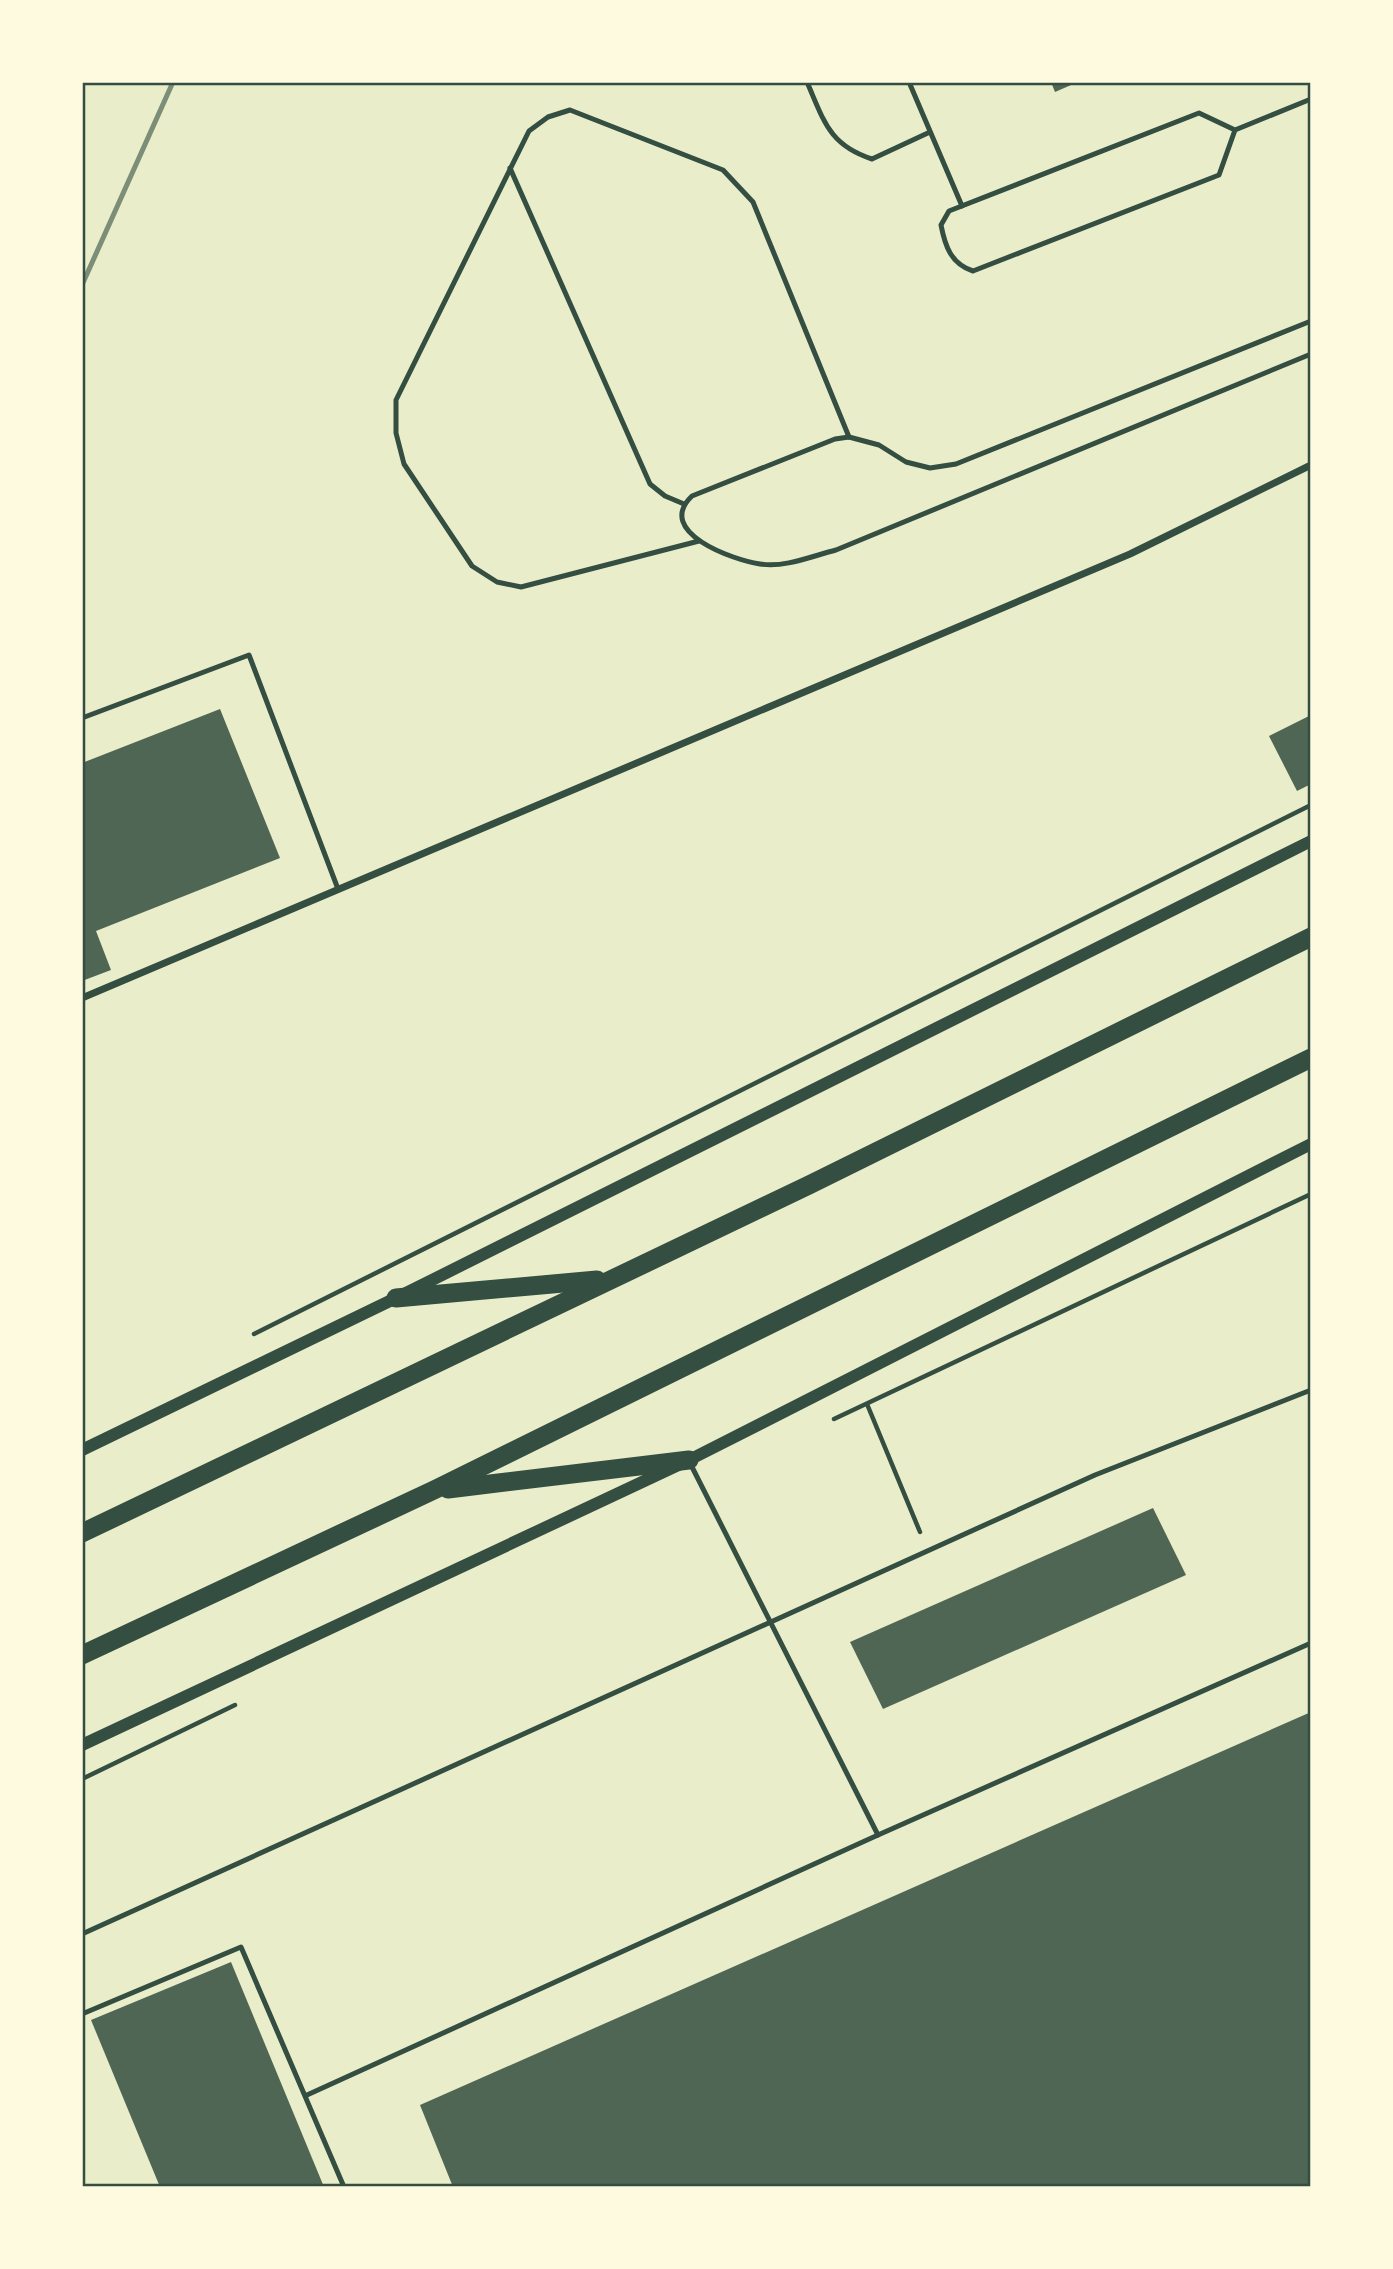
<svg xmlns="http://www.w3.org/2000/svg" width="1393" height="2269" viewBox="0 0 1393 2269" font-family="'DejaVu Sans',sans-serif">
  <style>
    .building { fill: #4f6655 }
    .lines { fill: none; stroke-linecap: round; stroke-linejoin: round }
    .path { stroke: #344e41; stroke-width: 4.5 }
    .service { stroke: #344e41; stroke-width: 5 }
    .minor { stroke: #344e41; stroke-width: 7 }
    .tertiary { stroke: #344e41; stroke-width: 12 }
    .trunk { stroke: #344e41; stroke-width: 19 }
    .rail { stroke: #7c8e77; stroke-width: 5 }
    .neatline { fill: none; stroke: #344e41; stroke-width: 2.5 }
  </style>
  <rect width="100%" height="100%" fill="#e9edc9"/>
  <!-- building -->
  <g class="building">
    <polygon points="1051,82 1078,82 1055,92"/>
    <polygon points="220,709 280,858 96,931 111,970 82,981 82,763"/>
    <polygon points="1311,715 1311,784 1297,791 1269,736"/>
    <polygon points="1153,1508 1186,1575 883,1709 850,1642"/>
    <polygon points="1311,1712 1311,2187 453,2187 420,2105"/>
    <polygon points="231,1962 324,2187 160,2187 91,2020"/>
  </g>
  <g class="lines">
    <!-- path -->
    <g class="path">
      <polyline points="254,1334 1311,805"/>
      <polyline points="867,1404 920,1532"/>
      <polyline points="834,1419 1311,1194"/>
      <polyline points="82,1779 235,1705"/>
    </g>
    <!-- service -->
    <g class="service">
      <path d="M807 82C824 121 829 145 872 159L930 132"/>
      <polyline points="909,82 962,206"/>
      <path d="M1235 130 1219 175 973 271C951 264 945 246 941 225L949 211 1199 113 1235 130 1311 99"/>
      <polyline points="510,168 650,484 665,496 684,504"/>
      <path d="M1311 321 956 464 930 468 906 462 879 445 849 437 835 439 692 496C654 532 733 560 760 564 785 568 812 556 836 550L1311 354"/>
      <polyline points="699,541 521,587 497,582 472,566 404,464 396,433 396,400 529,131 548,117 570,110 723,170 753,202 849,437"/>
      <polyline points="82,718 249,655 338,889"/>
      <polyline points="690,1463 878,1835"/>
      <polyline points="82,1934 1095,1475 1311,1390"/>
      <polyline points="82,2014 241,1947 344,2187"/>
      <polyline points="307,2095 878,1835 1311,1643"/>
    </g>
    <!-- minor -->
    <polyline class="minor" points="82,998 1130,554 1311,465"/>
    <!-- tertiary -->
    <g class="tertiary">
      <polyline points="82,1450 396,1298 1311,841"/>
      <polyline points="82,1745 689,1460 1311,1144"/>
    </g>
    <!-- trunk -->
    <g class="trunk">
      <polyline points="396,1298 597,1280"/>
      <polyline points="448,1489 689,1460"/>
      <polyline points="82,1533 809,1185 1311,937"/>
      <polyline points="82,1655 434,1490 1311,1058"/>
    </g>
    <!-- rail -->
    <polyline class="rail" points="82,285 173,82"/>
  </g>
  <!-- border -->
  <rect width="1393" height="2269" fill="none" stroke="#fefae0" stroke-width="168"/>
  <rect x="84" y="84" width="1225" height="2101" class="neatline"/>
</svg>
